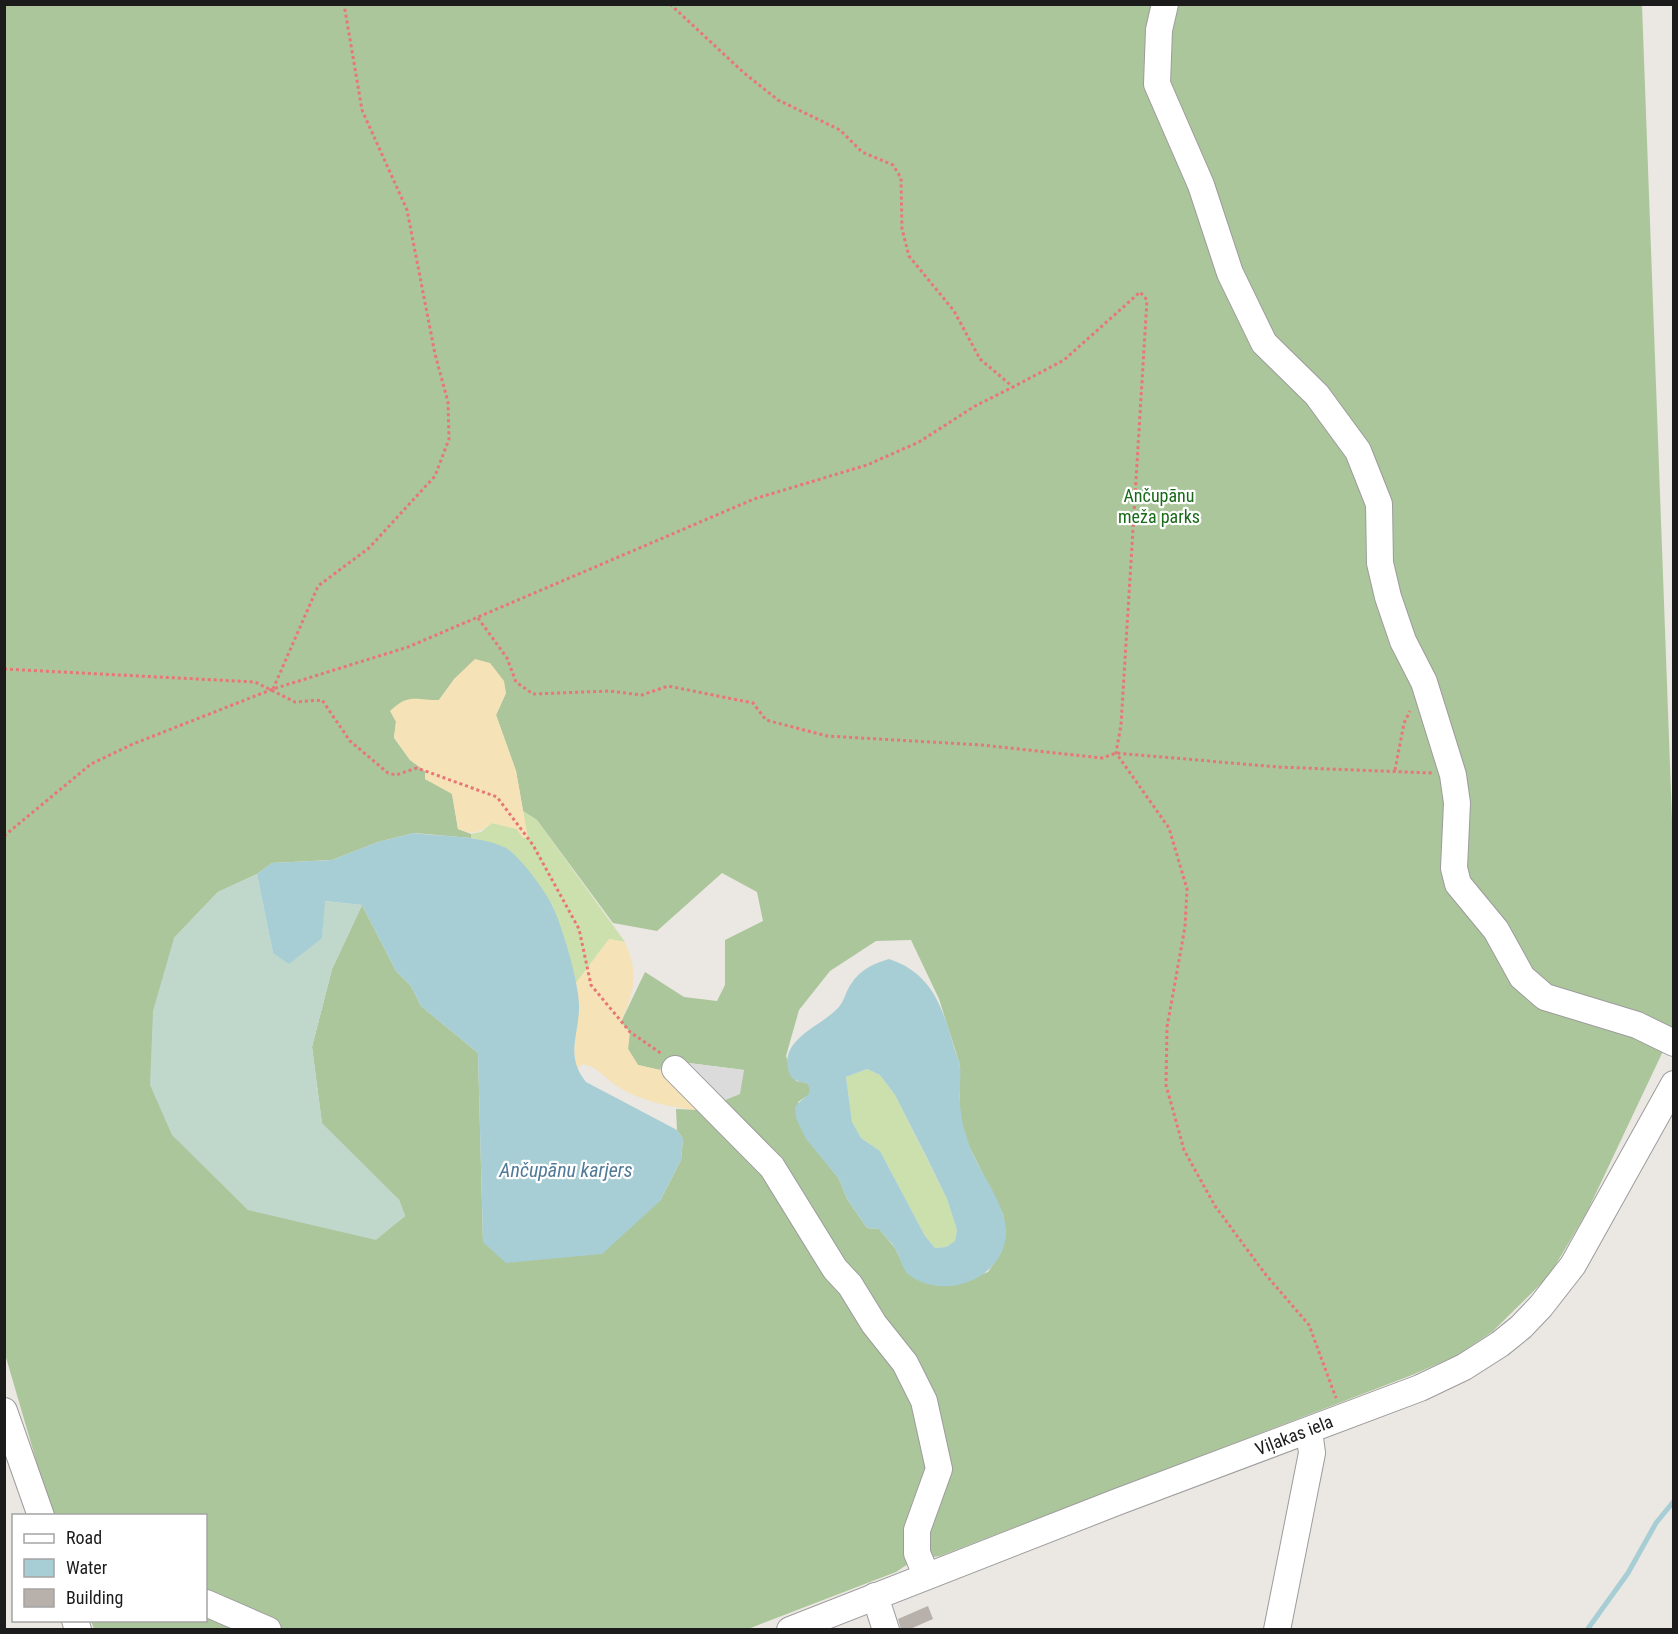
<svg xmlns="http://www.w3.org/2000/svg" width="1678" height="1634" viewBox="0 0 1678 1634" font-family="'Roboto Condensed',sans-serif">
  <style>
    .grass { fill: #cbe0ad }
    .forest { fill: #acc69b; fill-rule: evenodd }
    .wetland { fill: #c0d7cb }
    .sand { fill: #f5e2b6 }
    .parking { fill: #dbdbdb }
    .water { fill: #a7ced4; fill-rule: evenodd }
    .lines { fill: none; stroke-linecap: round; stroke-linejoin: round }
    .stream { stroke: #a7ced4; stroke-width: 5 }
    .building { fill: #b8b0ab }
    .minor-casing { stroke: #9c9c9c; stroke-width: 28 }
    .path { stroke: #e87676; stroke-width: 3; stroke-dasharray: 3 3; stroke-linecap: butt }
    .minor { stroke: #fff; stroke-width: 26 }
    .labels { text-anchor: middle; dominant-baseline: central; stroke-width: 4.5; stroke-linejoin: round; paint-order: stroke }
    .park-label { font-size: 18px; fill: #196a18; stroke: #fff }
    .street-label { font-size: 18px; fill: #1b1b1b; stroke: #fff }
    .water-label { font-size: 20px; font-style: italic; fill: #517a97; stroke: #fff }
  </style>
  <rect width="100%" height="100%" fill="#ebe7e2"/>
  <!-- grass -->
  <g class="grass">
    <polygon points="523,811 537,820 625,942 609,939 576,983 553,906 522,864 477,839 471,838 471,834 481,832 492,823 517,829 523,838 527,837"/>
    <polygon points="867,1069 880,1075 895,1095 947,1199 957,1230 955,1241 946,1247 935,1248 925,1236 880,1151 861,1138 852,1122 846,1077"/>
  </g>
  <!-- forest -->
  <path class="forest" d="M4 5H1642L1673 847V1030L1587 1212 1549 1276 1492 1332 1458 1355 1412 1375 940 1556 914 1560 896 1572 748 1629H94L91 1621 206 1620V1516L52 1515 5 1354ZM455 678 506 693 496 715 516 771 523 811 537 820 613 923 657 931 722 873 757 892 763 921 725 940V985L717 1001 684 997 645 972 621 1022 629 1032 628 1049 638 1065 660 1070 665 1060 744 1070 701 1110 676 1109 677 1130 683 1139 681 1160 660 1201 483 1242 478 1053 421 1006 411 986 396 971 362 905 332 969 312 1047 322 1124 399 1200 405 1216 376 1239 174 938 218 892 257 874 272 863 332 860 378 842 414 833 471 838V834L458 829 452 793 425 779V771L410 760 394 738 396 722 427 700H439ZM911 940 939 999 960 1065V1118L969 1146 1003 1214 1006 1234 1001 1253 988 1272 952 1285 919 1280 907 1273 895 1248 879 1229 867 1228 847 1199 839 1179 816 1150 798 1102 810 1094 811 1089 807 1083 796 1081 786 1056 799 1010 830 971 876 941Z"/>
  <!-- wetland -->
  <polygon class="wetland" points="257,874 273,953 322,938 324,901 362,905 332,969 312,1047 322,1123 399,1200 405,1216 376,1240 248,1210 172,1135 150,1085 153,1011 174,938 218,892"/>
  <!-- sand -->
  <g class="sand">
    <path d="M475 659 490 663 504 681 506 693 496 715 516 771 528 838H523L517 829 492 823C479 833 473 835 458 829L452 794 425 779V771L410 760 394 737 396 722 390 711C408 693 416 700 439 700L455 678Z"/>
    <path d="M609 939 625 942C639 977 635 988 621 1022L630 1032 628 1049 638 1065 660 1070 701 1110C675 1109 636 1100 614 1084 603 1076 597 1067 583 1064L576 1070C571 1041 580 1012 576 983Z"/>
  </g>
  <!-- parking -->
  <polygon class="parking" points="664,1060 744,1070 740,1094 701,1110 660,1070"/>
  <!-- water -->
  <g class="water">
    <path d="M414 833C443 837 477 835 504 847 517 852 547 893 553 907 563 929 578 980 579 1004 580 1034 564 1055 586 1082L677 1130 683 1139 681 1160 660 1201 602 1254 506 1263 483 1242 478 1053 421 1006 411 986 396 971 362 905 325 901 322 938 289 964 273 953 257 874 272 863 332 860 378 842Z"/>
    <path d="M889 959C931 973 942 1005 953 1044 955 1052 959 1059 960 1066 961 1073 960 1081 960 1089 959 1108 962 1124 968 1142 977 1170 1007 1204 1006 1234 1004 1279 943 1302 908 1274 902 1268 900 1257 896 1250 892 1242 884 1236 879 1229L867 1228 847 1199 839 1179 806 1139 796 1118 795 1107C802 1097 815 1096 807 1083 796 1081 790 1080 788 1068 782 1038 820 1027 838 1008 844 1002 846 991 851 984 860 970 874 963 889 959ZM867 1069 880 1075 895 1095 926 1156 947 1199 957 1230 955 1241 946 1247 935 1248 925 1236 880 1151 861 1138 852 1122 846 1077Z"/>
  </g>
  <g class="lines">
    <!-- stream -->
    <polyline class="stream" points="1587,1630 1628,1573 1656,1523 1674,1501"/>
  </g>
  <!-- building -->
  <polygon class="building" points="928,1606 933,1619 910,1629 901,1629 898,1619"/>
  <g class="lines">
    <!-- minor casing -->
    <g class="minor-casing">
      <g id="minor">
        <polyline points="1165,4 1159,30 1157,84 1201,185 1230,273 1264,343 1317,395 1358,451 1379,504 1380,563 1388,597 1403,641 1424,682 1453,775 1457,803 1454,868 1458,884 1496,930 1522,977 1545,997 1637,1025 1674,1043"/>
        <polyline points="675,1069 772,1167 835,1269 850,1285 874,1324 905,1363 924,1401 939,1469 917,1530 917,1553 926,1575"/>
        <polyline points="4,1411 41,1516"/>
        <polyline points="875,1596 886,1630"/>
        <polyline points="206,1603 268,1630"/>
        <polyline points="75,1620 78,1630"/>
        <polyline points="790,1630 1117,1502 1420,1388 1464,1367 1500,1344 1521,1327 1541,1306 1573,1265 1674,1084"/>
        <polyline points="1277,1630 1312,1453 1309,1431"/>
      </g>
    </g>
    <!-- path -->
    <g class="path">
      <polyline points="670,4 744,73 778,100 840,130 862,152 893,165 901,178 902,229 909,256 954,311 980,359 1013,387 1064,360 1140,292 1147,300 1121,725 1116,753 1169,828 1187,889 1185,927 1167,1027 1166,1085 1184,1150 1215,1206 1266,1275 1309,1325 1336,1398"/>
      <polyline points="478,618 507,658 516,682 533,694 609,691 642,695 668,686 753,703 766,720 827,736 982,745 1102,758 1116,753 1278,767 1432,773"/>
      <polyline points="4,669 255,682 295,702 322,700 350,741 388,773 396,775 417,768 497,797 533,845 579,929 591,985 630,1032 662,1054"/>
      <polyline points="273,689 318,586 369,548 435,476 449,439 448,402 435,354 407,210 362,110 344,4"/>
      <polyline points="1395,770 1404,723 1410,711"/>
      <polyline points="4,836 91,764 133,744 273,689 408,647 754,499 867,465 919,442 975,406 1013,387"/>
    </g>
    <!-- minor -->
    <use href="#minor" class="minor"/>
  </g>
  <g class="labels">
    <!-- park labels -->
    <g class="park-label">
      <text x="1159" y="495">Ančupānu<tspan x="1159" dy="21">meža parks</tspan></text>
    </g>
    <!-- street labels -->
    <g class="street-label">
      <text transform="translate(1294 1435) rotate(-21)">Viļakas iela</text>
    </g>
    <!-- water labels -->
    <g class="water-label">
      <text x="566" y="1170">Ančupānu karjers</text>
    </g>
  </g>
  <!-- border -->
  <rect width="1678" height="1634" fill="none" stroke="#1b1b1b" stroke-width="12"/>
  <!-- legend -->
  <rect x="12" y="1514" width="195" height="108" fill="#ffffff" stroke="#a4a4a4" stroke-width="1.5"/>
  <rect x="24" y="1534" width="30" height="9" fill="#ffffff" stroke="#a4a4a4" stroke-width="1.5"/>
  <text x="66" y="1544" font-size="18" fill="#1b1b1b">Road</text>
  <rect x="24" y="1559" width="30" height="18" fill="#a7ced4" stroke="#a4a4a4" stroke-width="1.5"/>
  <text x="66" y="1574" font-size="18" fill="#1b1b1b">Water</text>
  <rect x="24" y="1589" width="30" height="18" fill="#b8b0ab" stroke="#a4a4a4" stroke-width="1.5"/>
  <text x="66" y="1604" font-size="18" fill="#1b1b1b">Building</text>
</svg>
